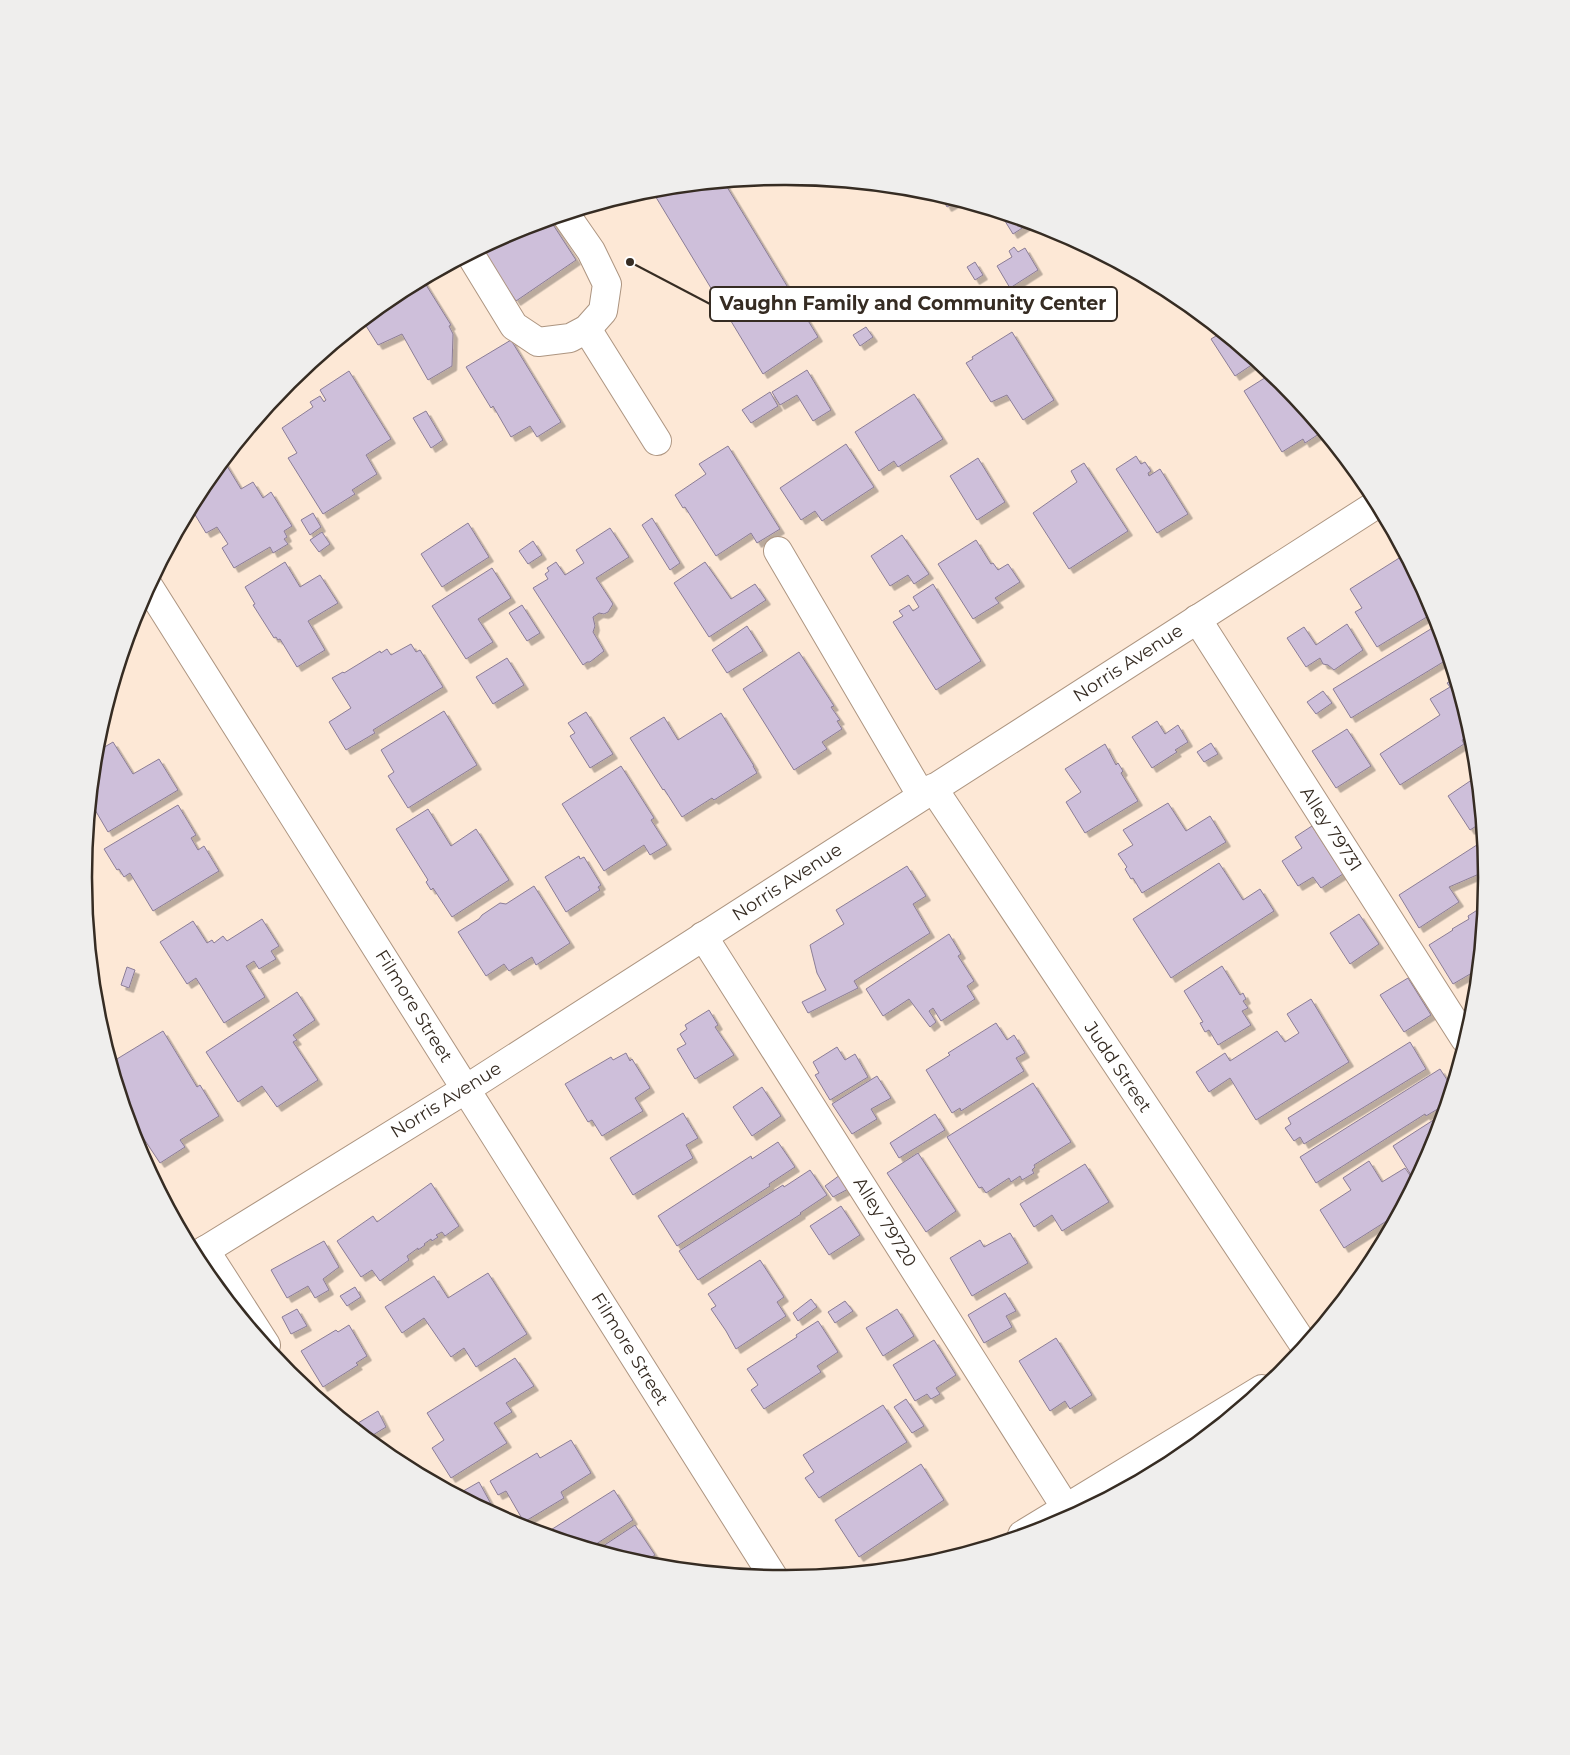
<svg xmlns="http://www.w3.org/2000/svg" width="1570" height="1755" viewBox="0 0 1570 1755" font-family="Montserrat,sans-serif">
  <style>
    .building { fill: #cebfda; stroke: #8b7d96; filter: url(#shadow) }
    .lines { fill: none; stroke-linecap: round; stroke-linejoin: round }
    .minor-casing { stroke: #ad9581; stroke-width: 30 }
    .minor { stroke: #fff; stroke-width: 28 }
    .labels { text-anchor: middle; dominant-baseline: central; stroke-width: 4.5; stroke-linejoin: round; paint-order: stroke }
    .street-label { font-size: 18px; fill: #362c23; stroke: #fff }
    .rim { fill: none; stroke: #362c23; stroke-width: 2.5 }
    .leader { fill: none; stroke: #362c23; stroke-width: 2 }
    .callout-dot { fill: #362c23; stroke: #fff; stroke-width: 2 }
    .callout { fill: #fff; stroke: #362c23; stroke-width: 2 }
    .callout-label { font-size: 19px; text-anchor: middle; font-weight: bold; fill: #362c23 }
  </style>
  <defs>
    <filter id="shadow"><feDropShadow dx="4.5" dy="4.5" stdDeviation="0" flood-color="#0004"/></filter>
  </defs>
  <rect width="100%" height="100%" fill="#fde8d6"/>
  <!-- building -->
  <g class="building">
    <polygon points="724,182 818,337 763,374 651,189"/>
    <polygon points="940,195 958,201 947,207"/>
    <polygon points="1000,213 1030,223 1013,234"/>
    <polygon points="550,220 576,260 516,301 481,248 517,230"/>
    <polygon points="1014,247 1018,252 1025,248 1038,270 1010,288 997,266 1012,257 1009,251"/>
    <polygon points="975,262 983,275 975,280 967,267"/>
    <polygon points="423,280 451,325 449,326 453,334 452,366 428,380 402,334 378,345 363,321 396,294"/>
    <polygon points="1197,312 1208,322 1205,324"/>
    <polygon points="866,327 873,337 860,346 853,335"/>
    <polygon points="1012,332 1054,400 1023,420 1007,395 991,402 966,363 973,359 972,357"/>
    <polygon points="1221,333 1256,362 1235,376 1211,339"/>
    <polygon points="511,340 561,422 537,437 530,426 511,437 493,406 491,408 466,367"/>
    <polygon points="807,370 831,410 813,421 797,395 780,405 772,392"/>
    <polygon points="349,371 391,439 366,455 377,474 352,490 355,494 323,514 288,458 297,453 282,428 313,407 310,402 320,396 324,402 326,400 320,390"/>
    <polygon points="1271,374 1281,382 1322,432 1305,443 1303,439 1282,452 1244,391"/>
    <polygon points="770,392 778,406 751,423 742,410"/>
    <polygon points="914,394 943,439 898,467 894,461 879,471 855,432"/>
    <polygon points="426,411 443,440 431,448 413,418"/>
    <polygon points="846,444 874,487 822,521 815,511 801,520 780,488"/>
    <polygon points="728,446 780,529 757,543 751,533 716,556 685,507 683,508 675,495 706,474 699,464"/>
    <polygon points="1136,456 1141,464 1145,462 1151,471 1148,473 1149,476 1160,469 1188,514 1157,533 1116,469"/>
    <polygon points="978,458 1005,502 977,520 950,476"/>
    <polygon points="224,461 241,489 253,482 263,498 271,492 292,526 284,531 287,537 284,539 288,544 273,553 270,547 234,568 222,548 228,544 217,527 206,533 191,508 202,488"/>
    <polygon points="1084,463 1128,531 1069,569 1033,513 1077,482 1071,471"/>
    <polygon points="313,513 321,527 310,535 301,520"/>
    <polygon points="652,518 680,563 670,570 642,525"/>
    <polygon points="468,523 489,557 442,587 421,554"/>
    <polygon points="610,528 629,557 596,578 613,604 608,612 604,614 599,613 593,617 595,626 593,632 604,651 590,662 587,662 583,665 533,588 548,579 545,574 549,571 547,568 556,562 565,575 584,563 576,550"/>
    <polygon points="322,532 330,544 319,552 310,540"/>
    <polygon points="902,535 929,574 914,584 908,575 890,586 871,556"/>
    <polygon points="976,540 991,564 993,563 998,570 1008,564 1020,582 995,598 999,603 973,619 938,564"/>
    <polygon points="533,541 542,555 528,564 519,551"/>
    <polygon points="1404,555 1427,598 1422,601 1430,615 1377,647 1355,612 1362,608 1350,589"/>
    <polygon points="285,562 300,587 320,575 338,603 308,621 325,650 297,667 280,639 278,640 276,637 274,638 253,605 255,604 245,587"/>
    <polygon points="705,562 731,599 755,584 766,600 709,637 674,583"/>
    <polygon points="492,568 511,598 478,619 493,642 466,659 432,606"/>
    <polygon points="933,584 981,661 936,690 893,622 903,616 899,611 909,605 913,611 919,607 913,597"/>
    <polygon points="522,605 540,633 527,641 509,613"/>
    <polygon points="1347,624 1363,650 1334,670 1328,665 1323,664 1320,658 1306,667 1287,638 1304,627 1316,645"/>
    <polygon points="747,626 763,651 727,673 712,650"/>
    <polygon points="1434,627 1442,639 1448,659 1351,718 1333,689"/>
    <polygon points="411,644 416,652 420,650 443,687 373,730 375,733 346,750 329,722 351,708 332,678 343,672 344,673 380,651 381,653 387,649 391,655"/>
    <polygon points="799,652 834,706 831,707 840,720 837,721 842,729 822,742 827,749 794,770 743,689"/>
    <polygon points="507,658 524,685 493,704 476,677"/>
    <polygon points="1454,679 1471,734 1462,740 1464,744 1400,785 1380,754 1440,715 1430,699 1450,687 1447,683"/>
    <polygon points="1323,691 1332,703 1316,714 1307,702"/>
    <polygon points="444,711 477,765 408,808 388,776 394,772 381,750"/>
    <polygon points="586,712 613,754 590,768 570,736 575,733 568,723"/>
    <polygon points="721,713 754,766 753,766 757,773 714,800 712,798 682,817 664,789 663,790 630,738 664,717 678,740"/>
    <polygon points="1157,721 1165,734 1178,725 1188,742 1175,750 1177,752 1152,768 1132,737"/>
    <polygon points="1347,729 1371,766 1336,788 1312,751"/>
    <polygon points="113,742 133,774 159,759 178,790 108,832 91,803 96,752"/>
    <polygon points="1211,743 1218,754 1204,762 1197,752"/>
    <polygon points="1105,744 1116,765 1118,763 1123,771 1121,773 1138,801 1085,833 1066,802 1081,792 1065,769"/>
    <polygon points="621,766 654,818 651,820 667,845 650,855 644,845 604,871 562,804"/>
    <polygon points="1476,777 1481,823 1470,830 1448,796"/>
    <polygon points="1168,803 1186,831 1210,816 1226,842 1142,893 1133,878 1131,879 1125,869 1127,867 1118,854 1133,845 1123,830"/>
    <polygon points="178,805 196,835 191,838 198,850 204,846 219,871 153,911 130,873 124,877 119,869 117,870 104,849"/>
    <polygon points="428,809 451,846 476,829 509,880 452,917 433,888 431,890 426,882 428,880 396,829"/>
    <polygon points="1312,826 1343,874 1321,888 1313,877 1298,886 1282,861 1302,848 1295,837"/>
    <polygon points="1483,841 1486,871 1449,887 1459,902 1419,928 1399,895"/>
    <polygon points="579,856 580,859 584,857 601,885 598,887 600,890 566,912 545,877"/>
    <polygon points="1219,863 1243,900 1260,889 1274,911 1171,978 1133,919"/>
    <polygon points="907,866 926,896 913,904 930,933 854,981 858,988 808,1013 802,1002 826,990 817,973 810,945 844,924 836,910"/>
    <polygon points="534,886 570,943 536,965 532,957 509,971 504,964 486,976 458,932 479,919 482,915 500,903 506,904"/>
    <polygon points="1482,907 1479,956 1473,960 1477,967 1477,970 1453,984 1429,945 1453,930 1452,929 1469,919 1468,916"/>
    <polygon points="1359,914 1379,944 1350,964 1330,933"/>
    <polygon points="262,919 279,946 271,951 276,959 259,969 254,961 246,966 265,997 224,1023 196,978 187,984 160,942 193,921 207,943 212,940 214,943 223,936 227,941"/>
    <polygon points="949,934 961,954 958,956 974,981 967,986 975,999 941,1021 933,1008 929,1011 936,1022 930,1027 909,999 883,1016 866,989"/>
    <polygon points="1222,966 1240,995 1243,993 1246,999 1243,1001 1248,1008 1242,1011 1251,1025 1218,1045 1209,1030 1205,1032 1200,1023 1203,1022 1184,991"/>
    <polygon points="127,967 135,970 129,988 121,985"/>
    <polygon points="1408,978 1431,1015 1404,1032 1380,995"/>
    <polygon points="297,992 315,1020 293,1035 297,1040 293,1042 318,1080 277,1107 262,1086 238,1102 206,1052"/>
    <polygon points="1311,999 1349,1062 1256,1120 1230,1078 1209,1092 1196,1072 1225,1053 1230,1061 1277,1031 1285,1042 1299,1033 1287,1014"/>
    <polygon points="709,1010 718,1025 715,1027 734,1055 695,1079 677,1049 686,1044 680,1034 687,1029 685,1025"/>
    <polygon points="996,1023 1007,1040 1014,1035 1025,1053 1016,1058 1024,1071 961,1111 960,1108 952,1113 926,1070 950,1055 948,1053"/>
    <polygon points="163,1031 197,1087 200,1085 219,1116 180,1140 185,1147 160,1163 128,1115 112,1062"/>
    <polygon points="1410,1042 1426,1069 1304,1144 1300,1137 1294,1141 1285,1128 1291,1124 1288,1118"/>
    <polygon points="837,1047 845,1060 855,1054 868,1077 830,1100 815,1075 819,1073 813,1062"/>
    <polygon points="626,1053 630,1061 632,1059 650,1088 635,1098 643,1111 602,1136 592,1120 588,1122 565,1084 611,1057 613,1060"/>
    <polygon points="1440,1069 1451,1086 1446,1104 1426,1116 1425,1114 1316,1183 1300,1157"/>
    <polygon points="877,1076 891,1098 871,1109 877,1119 852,1134 832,1104"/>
    <polygon points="1033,1083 1071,1142 1034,1165 1035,1167 1032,1170 1034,1173 1022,1180 1020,1176 1011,1182 1009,1178 986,1193 982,1187 979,1188 947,1137"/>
    <polygon points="762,1087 781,1116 752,1136 733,1107"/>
    <polygon points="683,1113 698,1138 686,1145 693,1158 633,1195 610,1158"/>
    <polygon points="935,1114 945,1130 899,1158 890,1143"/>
    <polygon points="1435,1119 1439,1124 1440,1123 1433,1146 1416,1177 1414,1173 1411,1175 1393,1146"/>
    <polygon points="778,1142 795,1167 769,1184 770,1186 677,1246 658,1216 751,1156 752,1159"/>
    <polygon points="918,1153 956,1211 926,1232 887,1173"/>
    <polygon points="1369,1161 1382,1182 1405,1168 1414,1181 1396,1215 1344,1248 1320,1210 1351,1190 1343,1178"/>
    <polygon points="1085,1164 1109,1202 1062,1231 1052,1215 1034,1227 1020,1204"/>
    <polygon points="810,1170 827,1195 800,1213 801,1214 698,1280 679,1251 783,1185 784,1187"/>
    <polygon points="840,1175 850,1188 833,1197 825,1186"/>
    <polygon points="431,1183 459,1226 445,1236 442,1232 436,1235 438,1237 432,1241 431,1239 424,1244 425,1245 418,1250 418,1248 407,1256 409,1260 380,1281 372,1270 361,1277 337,1241 373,1216 377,1222"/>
    <polygon points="841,1206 860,1235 829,1255 810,1226"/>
    <polygon points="1010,1233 1028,1263 972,1296 950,1258 980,1240 984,1247"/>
    <polygon points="324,1241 339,1267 323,1279 329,1290 315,1298 308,1286 287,1298 271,1270"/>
    <polygon points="760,1260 784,1297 777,1302 786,1316 736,1349 726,1331 711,1309 716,1306 708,1294"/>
    <polygon points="488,1273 527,1334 476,1367 464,1348 451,1357 424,1318 402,1333 385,1307 434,1276 448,1298"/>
    <polygon points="355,1287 361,1297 347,1306 340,1296"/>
    <polygon points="1005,1293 1016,1311 1006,1316 1012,1327 984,1343 968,1315"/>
    <polygon points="811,1299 817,1307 798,1321 793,1313"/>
    <polygon points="845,1301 853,1311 835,1323 828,1312"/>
    <polygon points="297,1309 307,1326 291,1334 282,1317"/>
    <polygon points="897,1309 914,1336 883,1356 866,1328"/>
    <polygon points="818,1321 838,1352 817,1366 821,1372 764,1409 751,1390 758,1385 747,1369 797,1337 796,1335"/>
    <polygon points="349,1325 367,1356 356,1363 358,1365 323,1387 301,1351 336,1330 338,1332"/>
    <polygon points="1056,1338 1092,1395 1070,1409 1065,1401 1050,1411 1019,1361"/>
    <polygon points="934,1340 956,1375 936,1388 940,1394 931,1399 927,1394 915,1401 893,1365"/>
    <polygon points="515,1358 534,1386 506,1403 512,1412 494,1423 507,1443 451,1478 432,1448 444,1440 427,1413"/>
    <polygon points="906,1399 924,1426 912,1433 894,1407"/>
    <polygon points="883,1405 907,1442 819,1498 805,1478 814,1472 803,1455"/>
    <polygon points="378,1411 386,1427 368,1438 358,1423"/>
    <polygon points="571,1440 591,1473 561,1492 564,1498 524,1522 506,1491 498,1495 490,1481 537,1453 540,1458"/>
    <polygon points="921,1464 944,1500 859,1557 835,1520"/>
    <polygon points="479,1482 497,1515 458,1494"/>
    <polygon points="614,1490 633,1520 590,1548 547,1535 546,1533"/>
    <polygon points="635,1525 655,1555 642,1563 597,1550"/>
  </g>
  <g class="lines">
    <!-- minor casing -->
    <g class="minor-casing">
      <g id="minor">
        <polyline points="470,254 514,326 538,342 570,338 587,329 603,311 607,284 591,251 566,215"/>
        <polyline points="587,329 657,441"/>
        <polyline points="778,551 921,795"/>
        <polyline points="149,587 774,1578"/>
        <polyline points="1197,619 1465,1039"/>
        <polyline points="933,788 1304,1345"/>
        <polyline points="703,936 1071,1516"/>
        <polyline points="205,1250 266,1345"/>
        <polyline points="196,1256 466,1089 1377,504"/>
        <polyline points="1022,1535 1262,1389"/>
      </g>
    </g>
    <!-- minor -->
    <use href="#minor" class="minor"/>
  </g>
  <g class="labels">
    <!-- street labels -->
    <g class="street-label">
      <text transform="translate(1128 663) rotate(-33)">Norris Avenue</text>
      <text transform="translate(1331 829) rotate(57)">Alley 79731</text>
      <text transform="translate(787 882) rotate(-33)">Norris Avenue</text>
      <text transform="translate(414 1006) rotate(58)">Filmore Street</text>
      <text transform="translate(1118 1067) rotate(56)">Judd Street</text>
      <text transform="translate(446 1100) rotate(-32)">Norris Avenue</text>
      <text transform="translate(885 1222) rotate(58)">Alley 79720</text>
      <text transform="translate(630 1349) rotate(58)">Filmore Street</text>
    </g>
  </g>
  <!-- crop -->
  <path d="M0 0H1570V1755H0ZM784 185H786A692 692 0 0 1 1478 877V878A692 692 0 0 1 786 1570H784A692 692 0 0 1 92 878V877A692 692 0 0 1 784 185Z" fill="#efeeed" fill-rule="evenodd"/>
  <path class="rim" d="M784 185H786A692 692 0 0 1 1478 877V878A692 692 0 0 1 786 1570H784A692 692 0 0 1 92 878V877A692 692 0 0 1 784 185Z"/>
  <!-- callouts -->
  <path class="leader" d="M630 262L710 304"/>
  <circle class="callout-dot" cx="630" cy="262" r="5"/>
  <rect class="callout" x="710" y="287" width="407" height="34" rx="5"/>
  <g class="callout-label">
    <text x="913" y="310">Vaughn Family and Community Center</text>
  </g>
</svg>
